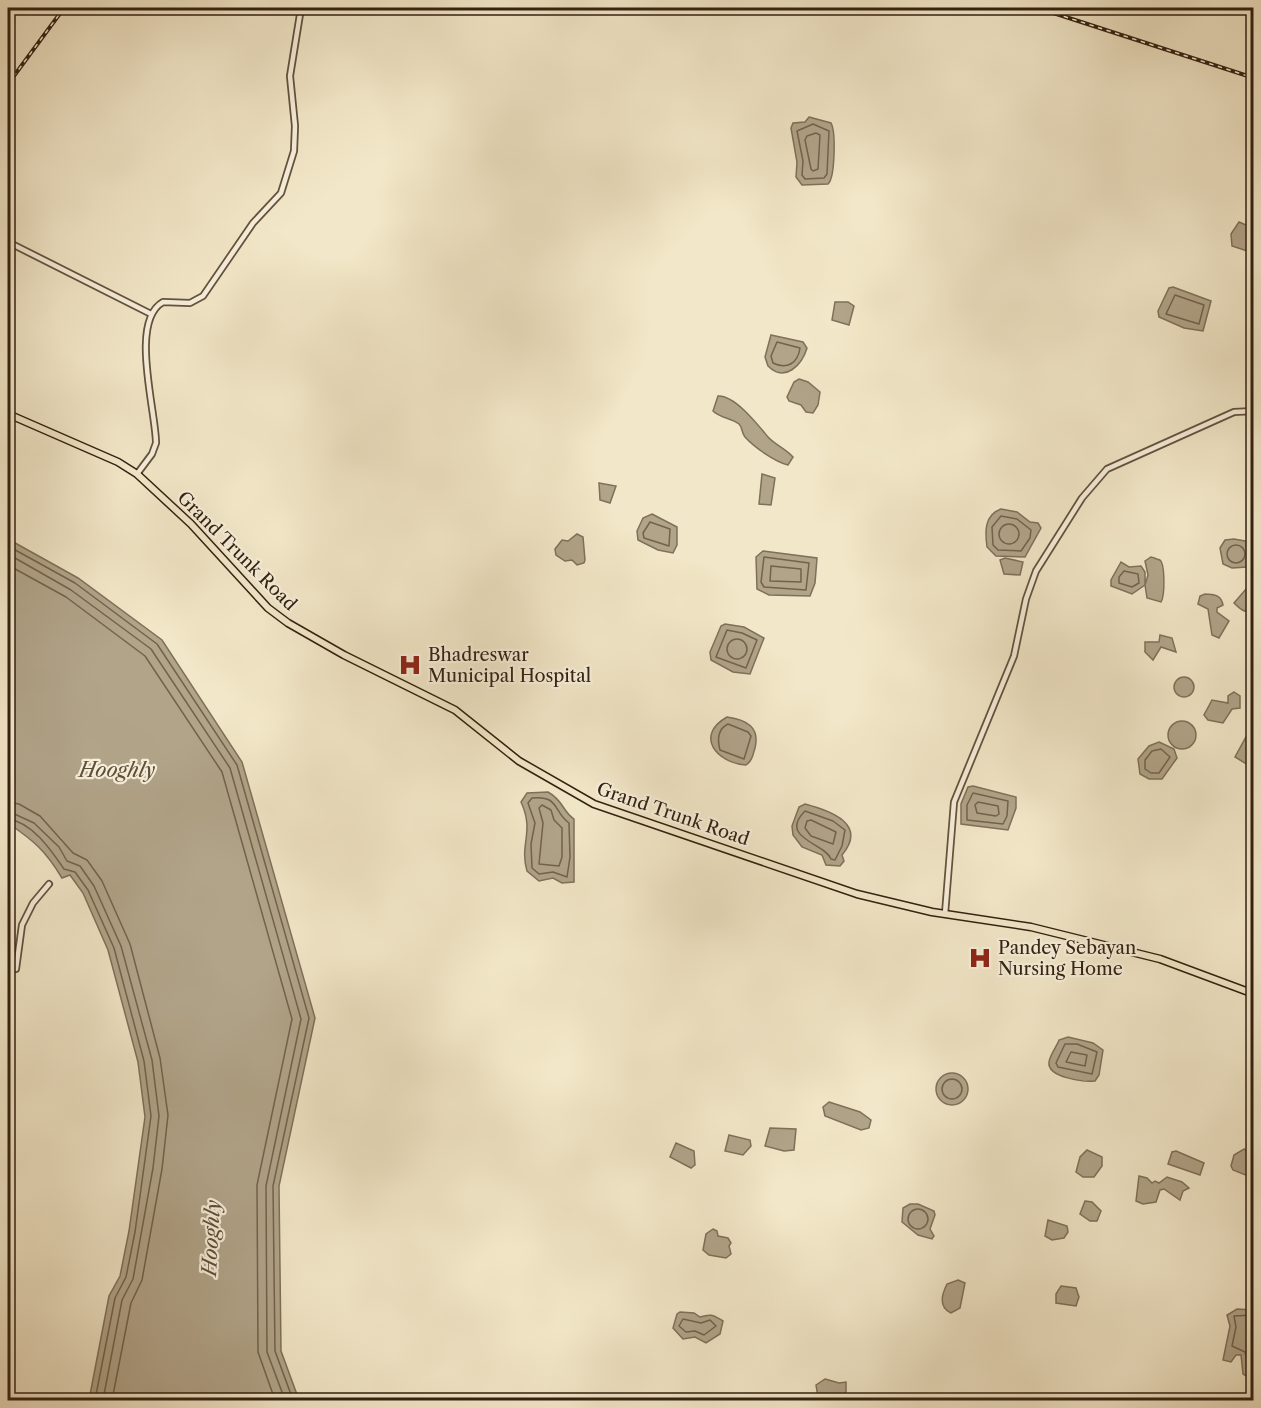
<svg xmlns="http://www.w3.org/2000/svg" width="1261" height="1408" viewBox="0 0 1261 1408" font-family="'Libre Caslon Text',serif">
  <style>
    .water { fill: #b1a489; stroke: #7e7059; stroke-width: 1.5 }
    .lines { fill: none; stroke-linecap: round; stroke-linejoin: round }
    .shore { stroke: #72624c; stroke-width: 1.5 }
    .minor-casing { stroke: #62523e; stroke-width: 8 }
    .major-casing { stroke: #322110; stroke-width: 9 }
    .minor { stroke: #f7efdb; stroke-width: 4.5 }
    .major { stroke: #f2e7c8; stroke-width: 6 }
    .rail-casing { stroke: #322110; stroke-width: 4 }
    .rail { stroke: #f7efdb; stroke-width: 1.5; stroke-dasharray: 4.5; stroke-linecap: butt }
    .labels { text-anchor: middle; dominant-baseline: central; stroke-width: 4.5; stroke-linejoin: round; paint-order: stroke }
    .street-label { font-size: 18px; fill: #322110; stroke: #f7efdb }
    .poi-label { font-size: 18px; fill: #322110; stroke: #f7efdb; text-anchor: start }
    .water-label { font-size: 20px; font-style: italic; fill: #5e4f3a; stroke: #f7efdb }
  </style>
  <rect width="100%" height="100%" fill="#f2e7c8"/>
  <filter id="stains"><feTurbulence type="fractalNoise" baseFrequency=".00333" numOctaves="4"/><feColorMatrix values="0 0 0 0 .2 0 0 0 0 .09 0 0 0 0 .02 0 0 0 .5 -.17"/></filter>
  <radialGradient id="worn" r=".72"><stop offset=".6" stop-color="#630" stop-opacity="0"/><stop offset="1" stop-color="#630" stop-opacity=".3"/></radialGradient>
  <!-- water -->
  <g class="water">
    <path d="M809 117 831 123C836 132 835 178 828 184L802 185 796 177 797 162 791 128 793 123 805 122Z"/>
    <polygon points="1239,222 1253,228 1253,253 1232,246 1231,234"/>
    <polygon points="1173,287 1211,301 1203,331 1184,328 1159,317 1158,311 1169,288"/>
    <polygon points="835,302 848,302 854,306 849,325 832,320"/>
    <path d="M771 335 803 342 807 348C802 365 785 383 768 366L765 357Z"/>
    <polygon points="799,379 808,382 820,392 818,405 813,413 806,412 801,405 789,401 787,397 794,382"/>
    <path d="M718 396C735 395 758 425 768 437 774 444 786 449 793 457L788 465C775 462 754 447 745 437 741 432 743 428 739 424 731 418 720 418 713 411Z"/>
    <polygon points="762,474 775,478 771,505 759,504"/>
    <polygon points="599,483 616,486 610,503 600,500"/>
    <path d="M1001 509 1017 512 1030 522 1038 523 1041 528 1025 557 996 556 987 547C985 532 984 515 1001 509Z"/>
    <polygon points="652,514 677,527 677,545 673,553 658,550 638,540 637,531 643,518"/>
    <polygon points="577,534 583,537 585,560 584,563 577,565 572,560 565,561 556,555 555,549 562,540 568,541"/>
    <path d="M8 539 78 578 162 640 242 762 315 1018 279 1186 281 1351 299 1400H89L109 1296 120 1276 129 1231 145 1117 138 1062 108 950 83 893 70 875 62 878C45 850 34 841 8 823Z"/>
    <polygon points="1234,539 1245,541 1252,548 1247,567 1232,568 1223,564 1220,548 1225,540"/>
    <polygon points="763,551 817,558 815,583 810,596 769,595 757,589 756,557"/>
    <path d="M1151 557C1152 557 1159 560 1160 560 1165 564 1165 596 1161 602L1147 598 1145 585 1132 594 1111 586V580L1121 562 1129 567 1141 566 1145 572V585L1148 575 1145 561Z"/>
    <polygon points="1005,558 1023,562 1020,575 1004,574 1000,560"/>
    <path d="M1246 589 1253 591V610C1245 614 1240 609 1234 603Z"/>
    <path d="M1205 594C1214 595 1221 594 1223 605L1217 608V612L1229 621 1219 638 1212 635 1208 609 1198 604 1200 596Z"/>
    <polygon points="725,624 744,627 764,638 750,674 733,672 711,660 710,652 721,626"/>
    <polygon points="1160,635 1172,638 1176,652 1161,647 1153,660 1145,652 1145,642 1159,642"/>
    <circle cx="1184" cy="687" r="10"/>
    <polygon points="1234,692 1240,696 1240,708 1232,709 1223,723 1208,720 1204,715 1212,700 1228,703 1228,696"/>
    <path d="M727 717C747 720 760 727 755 748 753 755 752 761 746 765 717 763 694 736 727 717Z"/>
    <circle cx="1182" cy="735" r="14"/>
    <polygon points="1247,735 1253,735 1253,768 1235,757"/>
    <polygon points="1159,742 1174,749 1177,758 1162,779 1149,779 1140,774 1138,759 1149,746"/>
    <polygon points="973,786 1016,797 1016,808 1008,830 961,824 961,804 968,787"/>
    <path d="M548 792C564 801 562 811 574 819V882L562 883 553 878 539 881 527 871C519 844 535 832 521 802L527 793Z"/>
    <path d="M805 804C831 811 868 824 842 855L844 861 840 866 826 865 822 855 802 847 793 835 792 826 799 807Z"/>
    <path d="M1068 1037 1093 1043 1103 1050 1099 1075 1095 1081C1085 1082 1047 1078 1049 1062 1050 1055 1057 1046 1059 1040Z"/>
    <circle cx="952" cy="1089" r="16"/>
    <polygon points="829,1102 860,1112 871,1120 869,1128 861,1130 825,1116 823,1107"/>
    <polygon points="770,1128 796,1129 794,1150 784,1151 765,1146"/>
    <polygon points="729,1135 750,1140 751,1146 743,1155 725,1151"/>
    <polygon points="676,1143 694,1151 695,1165 691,1168 670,1157"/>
    <polygon points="1244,1149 1253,1153 1253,1178 1233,1170 1231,1166 1234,1155"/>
    <polygon points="1087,1150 1102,1157 1102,1166 1094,1177 1083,1177 1076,1172 1080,1157"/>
    <polygon points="1176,1151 1204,1163 1200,1175 1168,1164 1172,1152"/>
    <polygon points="1139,1176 1147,1178 1152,1183 1155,1181 1159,1183 1167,1177 1182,1182 1189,1188 1183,1191 1180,1200 1164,1189 1160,1190 1156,1202 1143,1204 1136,1201"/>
    <polygon points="1085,1201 1092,1202 1101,1211 1097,1221 1090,1221 1080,1214"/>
    <polygon points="910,1204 918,1204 934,1211 935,1215 930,1229 934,1236 932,1239 918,1235 902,1222 903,1208"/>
    <polygon points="1048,1220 1067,1226 1068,1232 1064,1238 1052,1240 1045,1236"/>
    <polygon points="713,1229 717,1231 718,1236 728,1238 731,1243 729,1246 731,1254 726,1258 709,1255 703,1250 706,1234"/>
    <path d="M958 1280 965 1283 960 1308 951 1313C938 1307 942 1294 947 1284Z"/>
    <polygon points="1061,1286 1076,1288 1079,1297 1076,1306 1056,1303 1056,1294"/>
    <polygon points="1237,1309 1253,1310 1253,1380 1243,1374 1241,1355 1236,1355 1231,1362 1223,1360 1230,1326 1227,1315"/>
    <path d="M680 1312 694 1313 700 1317C713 1313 714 1316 723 1321L720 1334 706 1343 695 1337 683 1339 673 1328 677 1314Z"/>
    <polygon points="825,1379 839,1383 846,1382 846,1392 839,1400 824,1400 818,1397 816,1385"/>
  </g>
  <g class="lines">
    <!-- shore -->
    <g class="shore">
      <polygon points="813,124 829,131 827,174 824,178 805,179 802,175 803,161 797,131"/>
      <polygon points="816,133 820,135 818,169 813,171 811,169 805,140 807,136"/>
      <polygon points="1175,295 1204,305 1199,324 1166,314"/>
      <path d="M777 342 800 348C798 363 787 370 773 363L771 356Z"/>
      <polygon points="1001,516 1017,519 1031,530 1030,538 1021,551 998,550 993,545 992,527"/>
      <polygon points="650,522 670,529 669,546 644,538 643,533"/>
      <circle cx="1009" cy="534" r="10"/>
      <circle cx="1236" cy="554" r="9"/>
      <polyline points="8,546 75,583 157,644 237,765 309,1018 273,1186 275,1351 293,1400"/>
      <polyline points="8,554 71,590 151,649 230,768 301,1019 266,1186 267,1352 285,1400"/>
      <polygon points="764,557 809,563 806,590 764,587 761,582"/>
      <polyline points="8,565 66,597 145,656 222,772 292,1019 257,1185 258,1352 275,1400"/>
      <polygon points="771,566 801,569 801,582 770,581"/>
      <polygon points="1124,571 1138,574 1139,583 1132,587 1119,583 1119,577"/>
      <polygon points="727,630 742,633 757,640 746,668 716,657"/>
      <circle cx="737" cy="649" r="10"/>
      <path d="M728 724 748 732 751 736 744 759 720 750C717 739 718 729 728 724Z"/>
      <polygon points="1161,749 1170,757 1159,773 1151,773 1145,769 1145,760 1152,751"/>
      <polygon points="973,793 1008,801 1007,816 1003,824 967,820 967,805"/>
      <path d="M532 798C559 795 553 811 569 823L570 857 567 877 553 872 539 874 532 868 531 844 535 823 528 803Z"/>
      <polyline points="8,802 19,804 40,816 73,853 87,860 102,881 130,944 160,1058 168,1115 162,1169 142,1280 131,1303 112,1400"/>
      <polygon points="978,802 998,806 999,814 996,816 977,813 975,805"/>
      <polygon points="542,805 551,810 554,820 562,828 562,857 559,866 539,864 543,823 539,808"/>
      <polyline points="8,811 34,823 59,847 67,861 80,866 94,886 121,946 152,1060 159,1116 153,1168 133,1279 122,1300 103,1400"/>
      <path d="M805 811 833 821 845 830 842 846 835 860 831 859C825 843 778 838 805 811Z"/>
      <path d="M8 819C32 822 51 850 64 869L75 872 88 890 114 948 144 1061 151 1116 135 1232 126 1277 115 1298 95 1400"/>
      <polygon points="811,820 836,832 833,844 811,836 805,828 807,821"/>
      <polygon points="1065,1044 1077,1044 1097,1052 1092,1074 1058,1067 1056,1063"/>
      <polygon points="1071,1052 1087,1055 1085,1066 1066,1062"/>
      <circle cx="952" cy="1089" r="10"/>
      <circle cx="918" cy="1219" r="10"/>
      <polyline points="1254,1315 1234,1316 1236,1327 1232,1346 1245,1352 1249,1371 1254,1374"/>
      <polygon points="683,1319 701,1323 710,1320 716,1326 704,1335 695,1331 686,1332 679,1326"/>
    </g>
    <!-- minor casing -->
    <g class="minor-casing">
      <g id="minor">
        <polyline points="8,242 151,314"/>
        <path d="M137 474 152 454 156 443C156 411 129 321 163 302L190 303 203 296 253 223 281 193 294 151 295 126 290 76 301 8"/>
        <polyline points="945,914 954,802 1014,656 1026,599 1036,571 1082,498 1107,469 1234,412 1254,411"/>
        <polyline points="8,970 16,969 22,925 33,903 49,884"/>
      </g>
    </g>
    <!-- major casing -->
    <g class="major-casing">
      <polyline id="major" points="8,414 118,462 137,474 191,524 268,608 288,623 344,655 455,710 519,761 594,804 857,894 932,912 1031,927 1160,959 1254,994"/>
    </g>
    <!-- minor -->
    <use href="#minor" class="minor"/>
    <!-- major -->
    <use href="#major" class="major"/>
    <!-- rail casing -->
    <g class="rail-casing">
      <g id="rail">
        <polyline points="1038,8 1254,78"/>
        <polyline points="8,84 64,8"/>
      </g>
    </g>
    <!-- rail -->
    <use href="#rail" class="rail"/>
  </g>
  <!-- icons -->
  <defs>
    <g id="hospital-bare" transform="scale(1.8)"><path d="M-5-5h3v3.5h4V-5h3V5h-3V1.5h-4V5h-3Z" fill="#8f2418" stroke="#f7efdb" stroke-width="2.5" paint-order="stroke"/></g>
  </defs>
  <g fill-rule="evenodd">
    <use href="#hospital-bare" x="410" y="665"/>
    <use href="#hospital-bare" x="980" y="958"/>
  </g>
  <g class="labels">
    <!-- street labels -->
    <g class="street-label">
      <text transform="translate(237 551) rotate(45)">Grand Trunk Road</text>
      <text transform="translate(673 814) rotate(19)">Grand Trunk Road</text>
    </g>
    <!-- poi labels -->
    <g class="poi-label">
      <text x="428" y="655">Bhadreswar<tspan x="428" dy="21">Municipal Hospital</tspan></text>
      <text x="998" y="948">Pandey Sebayan<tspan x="998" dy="21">Nursing Home</tspan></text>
    </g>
    <!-- water labels -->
    <g class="water-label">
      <text x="117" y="770">Hooghly</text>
      <text transform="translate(211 1238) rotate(-87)">Hooghly</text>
    </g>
  </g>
  <!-- margin -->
  <rect width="1261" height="1408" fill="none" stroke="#f2e7c8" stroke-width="30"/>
  <rect x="9" y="9" width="1243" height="1390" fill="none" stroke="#322110" stroke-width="3"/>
  <rect x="15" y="15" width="1231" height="1378" fill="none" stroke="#322110" stroke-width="1.5"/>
  <rect width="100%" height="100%" filter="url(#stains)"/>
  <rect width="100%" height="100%" fill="url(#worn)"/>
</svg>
